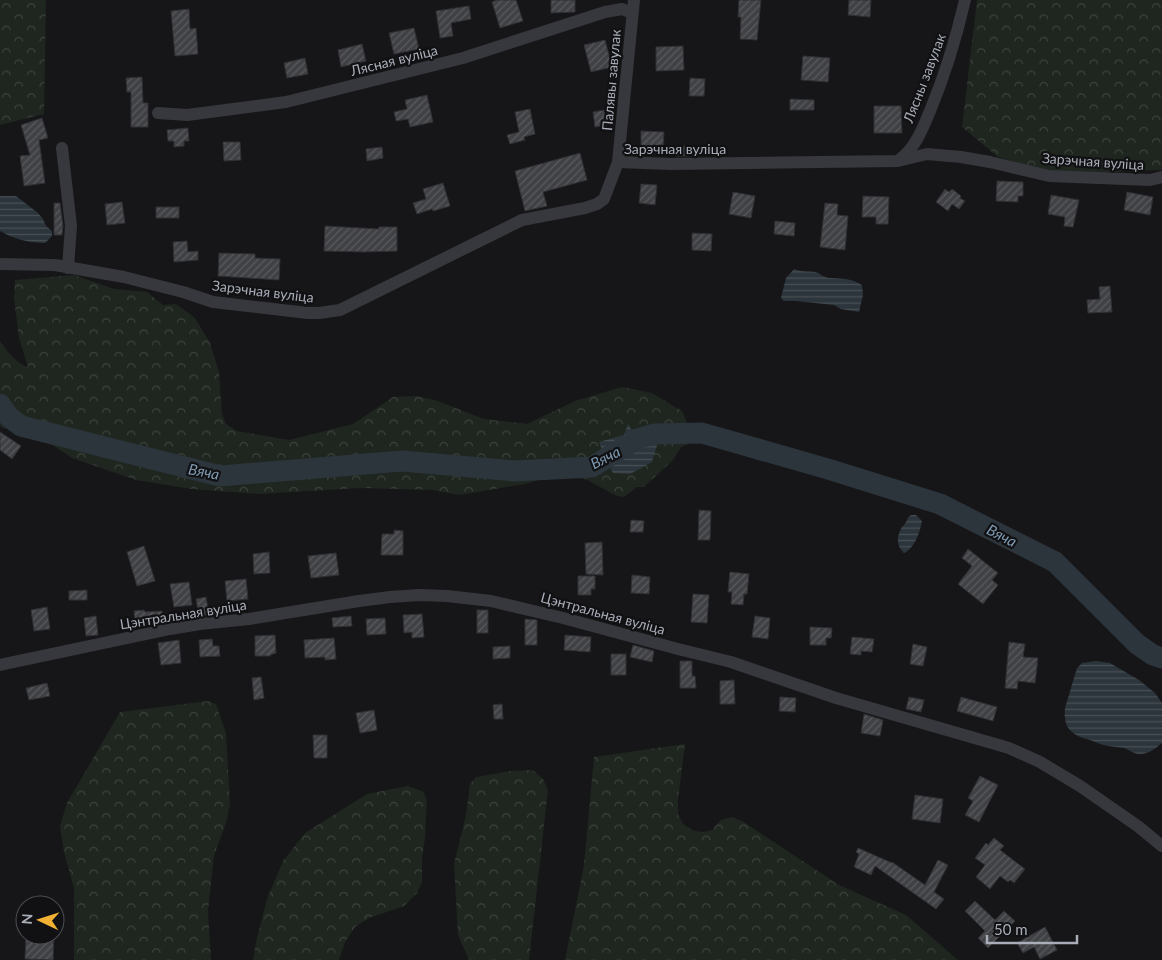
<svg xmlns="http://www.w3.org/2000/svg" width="1162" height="960" viewBox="0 0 1162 960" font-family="Lato,sans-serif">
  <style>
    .forest { fill: url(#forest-crowns) }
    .water { fill: url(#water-rules) }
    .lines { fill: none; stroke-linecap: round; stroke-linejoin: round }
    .river { stroke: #2c353c; stroke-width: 21 }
    .building { fill: url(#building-hatch); stroke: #303034 }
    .minor { stroke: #37383d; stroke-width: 12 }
    .labels { text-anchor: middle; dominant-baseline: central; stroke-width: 4.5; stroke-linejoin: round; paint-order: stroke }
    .street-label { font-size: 14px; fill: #a8adb8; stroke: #111113 }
    .water-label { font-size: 15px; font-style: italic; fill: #7f9bb3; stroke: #111113 }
  </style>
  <defs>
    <pattern id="forest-crowns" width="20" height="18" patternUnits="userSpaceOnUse" patternTransform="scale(1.25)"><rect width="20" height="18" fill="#1e261f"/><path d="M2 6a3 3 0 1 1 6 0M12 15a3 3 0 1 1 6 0" fill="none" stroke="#3c433d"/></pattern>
    <pattern id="water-rules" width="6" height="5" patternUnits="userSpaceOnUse" patternTransform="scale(1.25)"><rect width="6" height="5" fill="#2c353c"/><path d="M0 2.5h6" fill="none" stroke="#485056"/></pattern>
    <pattern id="building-hatch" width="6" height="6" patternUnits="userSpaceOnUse" patternTransform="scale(1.25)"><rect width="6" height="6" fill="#404145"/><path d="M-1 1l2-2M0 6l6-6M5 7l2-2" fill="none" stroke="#595a5e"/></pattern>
  </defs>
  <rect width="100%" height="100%" fill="#161618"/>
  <!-- forest -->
  <g class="forest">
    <polygon points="0,0 46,0 44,114 0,125"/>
    <polygon points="977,0 1162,0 1162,170 1057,174 998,157 962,127"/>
    <path d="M74 275 114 289 147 292 163 305 176 304 195 318 210 343 219 372 222 414 226 424 237 431 289 440 353 424 393 397 416 396 435 400 484 419 527 424 575 401 622 387 652 393 682 411 689 427 692 440 689 444 681 447 673 460 644 487H637L624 497 617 496 585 479 554 475 525 484 459 495 433 490 361 488 258 494 191 489 136 480 72 458 36 434 2 428 0 426V341C6 350 18 365 28 367L19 338 14 298 15 280Z"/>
    <polygon points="208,701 216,704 226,733 230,804 226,823 214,855 208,911 211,960 74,960 74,888 64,852 60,826 67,803 120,712"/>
    <polygon points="685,744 678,799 678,814 683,824 694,831 704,832 712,830 721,820 732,817 742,821 839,885 906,915 958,960 565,960 584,865 594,757"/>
    <polygon points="533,770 543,779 548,790 529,960 469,960 458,935 454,864 466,815 470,784 476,777 511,771"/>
    <polygon points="408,786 424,792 427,801 425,837 422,859 422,882 417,893 404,906 369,918 355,927 345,942 339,960 253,960 256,942 267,899 283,861 305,833 367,794"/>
  </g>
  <!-- water -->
  <g class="water">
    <path d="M0 196H16L38 213 43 219 46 226 52 231V236L45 243C30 243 13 239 0 231Z"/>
    <path d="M794 269C801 272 808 271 815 272 820 273 824 278 830 278 844 279 850 278 862 285L863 295 859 312 841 309 834 305 796 301H784L781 298 786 278Z"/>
    <polygon points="628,424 637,439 654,434 658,442 652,462 630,474 613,473 605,458 599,442 624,435"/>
    <path d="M911 515H916L922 521C920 532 915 548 904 553 897 547 896 538 901 529 902 526 904 526 906 522 910 515 905 520 911 515Z"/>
    <path d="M1096 661 1110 663 1115 666 1139 680 1155 693 1162 703V743C1156 748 1150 753 1142 754 1135 755 1130 750 1124 748 1119 747 1113 747 1108 746 1102 745 1096 742 1090 740 1071 735 1063 728 1065 708L1077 668 1082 663Z"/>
  </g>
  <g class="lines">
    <!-- river -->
    <polyline class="river" points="0,404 9,417 21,426 220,476 402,461 515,471 592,467 637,439 654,434 702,433 828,469 940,504 1055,562 1137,644 1153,655 1162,658"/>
  </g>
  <!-- building -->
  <g class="building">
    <polygon points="497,0 516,0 523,21 500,28 492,2"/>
    <polygon points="551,0 575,0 575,12 551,13"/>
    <polygon points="739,0 761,0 757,40 740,39 741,17 738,17"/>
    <polygon points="849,0 871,0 870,17 848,15"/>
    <polygon points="469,6 471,19 451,23 453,36 440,38 436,11"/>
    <polygon points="189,9 190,29 196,28 198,54 175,56 171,11"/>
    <polygon points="414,28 419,49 394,54 389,33"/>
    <polygon points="605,40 612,67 591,72 584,45"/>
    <polygon points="362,44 366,61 341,67 338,50"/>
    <polygon points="683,46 684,70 656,71 656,47"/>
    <polygon points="803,56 830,58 828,82 801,80"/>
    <polygon points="305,58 308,74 287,78 284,63"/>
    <polygon points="142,77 143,103 148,103 148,127 131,127 131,92 127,92 126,78"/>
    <polygon points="690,78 705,79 704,96 689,96"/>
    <polygon points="427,95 433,122 410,127 408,119 396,121 394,112 407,109 405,100"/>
    <polygon points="790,99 814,100 814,110 790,110"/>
    <polygon points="874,106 901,106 902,133 874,133"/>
    <polygon points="530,109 535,134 524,137 525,140 510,144 507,135 519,132 515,112"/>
    <polygon points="604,110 607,125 595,127 593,112"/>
    <polygon points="42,118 48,138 39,140 45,183 24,186 20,156 30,155 21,125"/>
    <polygon points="188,128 189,141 184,141 184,146 174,147 174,141 168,141 167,130"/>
    <polygon points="641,131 664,132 663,150 641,149"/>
    <polygon points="223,142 240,142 241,160 224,161"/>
    <rect x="676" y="146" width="13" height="10"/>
    <polygon points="382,147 383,158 367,161 366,149"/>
    <polygon points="580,153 587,180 543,192 547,206 525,211 515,171"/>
    <polygon points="997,181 1023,182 1023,196 1018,196 1018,202 996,201"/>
    <polygon points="443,183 450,206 433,211 432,209 417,214 413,203 426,199 423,189"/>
    <polygon points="641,184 657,185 655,205 639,203"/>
    <polygon points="945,189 949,192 952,189 961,196 960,198 965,201 959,209 952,204 948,211 936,202"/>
    <polygon points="733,192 755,196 751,218 729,214"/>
    <polygon points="1127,192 1153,197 1150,215 1124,210"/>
    <polygon points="1051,195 1079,200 1073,227 1064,226 1065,217 1048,214"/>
    <polygon points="863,196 889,197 888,224 876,224 876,217 862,217"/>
    <polygon points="122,202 125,223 107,225 105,204"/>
    <polygon points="54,203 60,203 63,226 62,235 54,235"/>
    <polygon points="825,203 838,204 837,215 848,216 845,250 820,247"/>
    <rect x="156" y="207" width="23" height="11"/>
    <polygon points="775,221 795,223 794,236 774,234"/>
    <polygon points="325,226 379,229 379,227 397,227 397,251 364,252 324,251"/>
    <polygon points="692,233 712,234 711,251 692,250"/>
    <polygon points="187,241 188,252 198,251 198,260 174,262 173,242"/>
    <polygon points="219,253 255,254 255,258 280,259 279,280 218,276"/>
    <polygon points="1110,286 1112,312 1088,313 1087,300 1100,299 1099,287"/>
    <polygon points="0,432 21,446 12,459 0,450"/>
    <polygon points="699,510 711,511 710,540 698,540"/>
    <polygon points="631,520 644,521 643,532 630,532"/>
    <polygon points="394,530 403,531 403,555 381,555 382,534 394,534"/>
    <polygon points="602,542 603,575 586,574 585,543"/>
    <polygon points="144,546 155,581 137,586 127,552"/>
    <polygon points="968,549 998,573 992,580 998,585 983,604 958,584 972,566 962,558"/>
    <polygon points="269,552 270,573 254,574 253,554"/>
    <polygon points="336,553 339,575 311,578 308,556"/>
    <polygon points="730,572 749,574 747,594 744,594 743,605 731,604 732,592 728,592"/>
    <polygon points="632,575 650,577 649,594 631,593"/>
    <polygon points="578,576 595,576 595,589 591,589 591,595 578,595"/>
    <polygon points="246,579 248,599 227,601 225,581"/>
    <polygon points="189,582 192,605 174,607 170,584"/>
    <polygon points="87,590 87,600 69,600 69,591"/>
    <polygon points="693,594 709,595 707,623 691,622"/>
    <polygon points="206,597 209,615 199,616 196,599"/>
    <polygon points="47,607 50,629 34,631 31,610"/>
    <polygon points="144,610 145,612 162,611 163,620 135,622 134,611"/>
    <rect x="477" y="610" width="11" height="23"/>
    <polygon points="422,614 424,637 412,638 412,632 404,633 403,615"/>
    <polygon points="96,616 98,635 86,636 84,618"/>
    <polygon points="351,616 352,626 333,627 332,618"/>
    <polygon points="755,616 770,618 768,639 752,637"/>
    <polygon points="385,618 386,634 367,635 366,619"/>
    <polygon points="525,619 537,620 537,645 525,645"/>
    <polygon points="810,627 832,628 831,638 826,638 826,645 810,645"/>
    <polygon points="275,635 276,653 270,655 271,656 255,656 255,636"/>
    <polygon points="565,635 591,637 590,652 564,650"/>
    <polygon points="852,637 874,639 872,652 861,651 861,655 850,654"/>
    <polygon points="334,638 336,659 325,660 325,657 305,658 304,640"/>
    <polygon points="212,639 213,646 219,646 220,656 200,657 199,640"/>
    <polygon points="179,640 181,663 161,665 158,643"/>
    <polygon points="1009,642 1025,644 1023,657 1038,658 1035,683 1018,681 1017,689 1005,688"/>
    <polygon points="913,644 927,647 923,666 910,664"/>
    <polygon points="633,645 654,651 652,662 630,657"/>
    <polygon points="510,646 510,658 493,659 493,647"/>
    <rect x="611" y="654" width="15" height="21"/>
    <polygon points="680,661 692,661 692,676 695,676 696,688 680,688"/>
    <polygon points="261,677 264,698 254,700 252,678"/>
    <polygon points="734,680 735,704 720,704 720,681"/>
    <polygon points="47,683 50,696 29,700 26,688"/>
    <polygon points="780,697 796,698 795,712 779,711"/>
    <polygon points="909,697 924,700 921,712 906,709"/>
    <polygon points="961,697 997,707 993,721 957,711"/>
    <polygon points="502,704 503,719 494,719 493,705"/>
    <polygon points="374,710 377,730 360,733 356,713"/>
    <polygon points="864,714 883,720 880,736 861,733"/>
    <polygon points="313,735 327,735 327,758 314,758"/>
    <polygon points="980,776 998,785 979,822 965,815 973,801 968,798"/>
    <polygon points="915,795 943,799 940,823 912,819"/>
    <polygon points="994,838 1004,846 1000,850 1025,869 1014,883 1010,880 1008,882 1000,876 990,889 976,877 985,865 975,858 986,843 988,845"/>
    <polygon points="858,848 892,863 892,862 925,885 938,860 948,865 934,892 944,899 936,909 875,866 871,875 854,867 859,854 856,852"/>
    <polygon points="975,901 995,920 1004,911 1015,921 988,948 978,938 985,931 965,911"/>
    <polygon points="1045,927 1057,950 1040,959 1034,947 1023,953 1017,943"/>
    <polygon points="26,935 54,935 53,960 25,959"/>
  </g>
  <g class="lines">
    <!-- minor -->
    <g class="minor">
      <polyline points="158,113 187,115 286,102 463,58 605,12 622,9 632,13"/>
      <polyline points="62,148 71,226 68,268"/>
      <path d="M899 160C915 149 923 128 930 111 945 75 956 39 965 0"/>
      <polyline points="618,162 671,164 898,161 927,154 961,157 990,162 1049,176 1150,180 1162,177"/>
      <polyline points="0,264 55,265 124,277 183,292 213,302 308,313 319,313 340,310 522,220 585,208 597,204 604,199 618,162 634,0"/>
      <polyline points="0,665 170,629 200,624 249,619 359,601 390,597 419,595 447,596 491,601 563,618 678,649 731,662 836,698 1009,748 1040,762 1080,786 1139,827 1162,846"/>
    </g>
  </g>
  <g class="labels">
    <!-- street labels -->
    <g class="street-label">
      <text transform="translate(394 60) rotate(-14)">Лясная вуліца</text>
      <text transform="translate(924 78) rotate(-69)">Лясны завулак</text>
      <text transform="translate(611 80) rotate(-85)">Палявы завулак</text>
      <text x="675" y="148">Зарэчная вуліца</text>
      <text transform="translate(1093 161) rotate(4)">Зарэчная вуліца</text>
      <text transform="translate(263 291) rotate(7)">Зарэчная вуліца</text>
      <text transform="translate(603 613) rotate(15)">Цэнтральная вуліца</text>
      <text transform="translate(183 614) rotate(-9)">Цэнтральная вуліца</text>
    </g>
    <!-- water labels -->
    <g class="water-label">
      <text transform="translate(605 457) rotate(-27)">Вяча</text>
      <text transform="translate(204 471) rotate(11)">Вяча</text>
      <text transform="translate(1002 535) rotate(27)">Вяча</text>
    </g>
  </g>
  <!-- north arrow -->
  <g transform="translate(40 920) rotate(274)"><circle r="24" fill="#111113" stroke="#4d4f55"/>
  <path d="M0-4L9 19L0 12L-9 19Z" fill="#f2b134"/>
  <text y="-8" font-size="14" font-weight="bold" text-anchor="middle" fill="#a8adb8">N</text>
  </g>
  <!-- scale -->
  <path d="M987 935v8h90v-8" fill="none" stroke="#a8adb8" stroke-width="2.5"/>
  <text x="994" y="935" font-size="15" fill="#a8adb8" stroke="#111113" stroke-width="4" paint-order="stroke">50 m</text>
</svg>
